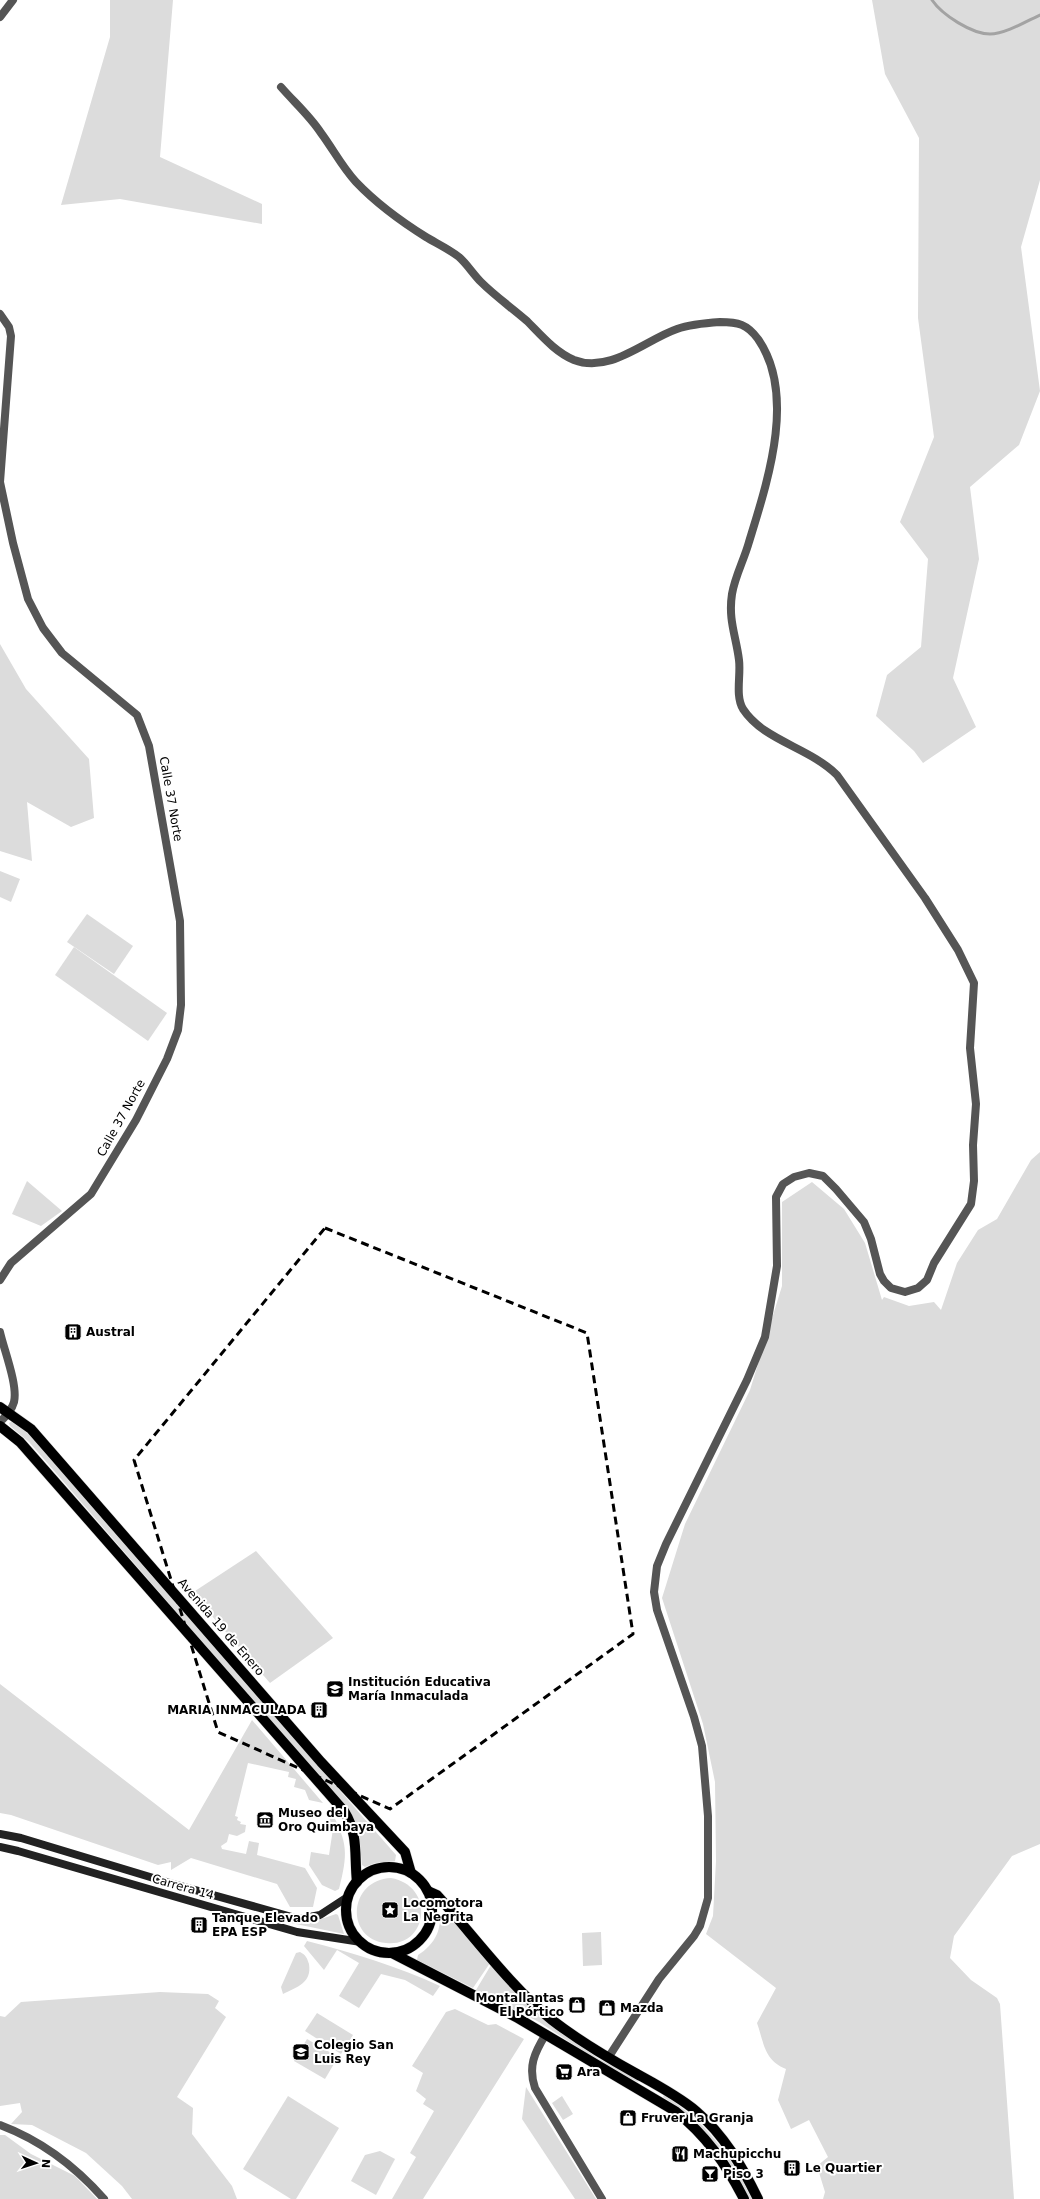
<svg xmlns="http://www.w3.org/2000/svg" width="1040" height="2199" viewBox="0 0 1040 2199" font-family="'DejaVu Sans',sans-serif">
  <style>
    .green { fill: #dcdcdc }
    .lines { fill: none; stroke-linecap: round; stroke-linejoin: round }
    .stream { stroke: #a3a3a3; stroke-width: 3 }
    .primary-casing { stroke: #dbdbdb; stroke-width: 11 }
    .minor { stroke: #555; stroke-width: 8 }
    .secondary { stroke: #222; stroke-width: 8 }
    .primary { stroke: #000; stroke-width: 10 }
    .marked { fill: none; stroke: #000; stroke-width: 3; stroke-dasharray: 8 5; stroke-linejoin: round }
    .labels { text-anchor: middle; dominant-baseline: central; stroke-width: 4; stroke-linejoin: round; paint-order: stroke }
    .street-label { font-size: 12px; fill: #000; stroke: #fff }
    .poi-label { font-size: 12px; font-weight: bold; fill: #000; stroke: #fff; text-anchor: start }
  </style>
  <rect width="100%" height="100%" fill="#fff"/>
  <!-- green -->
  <g class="green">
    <polygon points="110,0 173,0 160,157 262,204 262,224 120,199 61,205 110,37"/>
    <polygon points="872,0 1040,0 1040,180 1021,247 1040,391 1019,445 970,487 979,559 953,678 976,727 923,763 914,751 876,716 887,675 921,647 928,559 900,522 934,437 918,318 919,138 885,74"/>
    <polygon points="0,644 26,689 89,759 94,818 71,827 27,802 32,861 0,851"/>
    <polygon points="0,871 20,879 11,902 0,897"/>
    <polygon points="87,914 133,946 114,974 67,942"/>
    <polygon points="74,947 167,1013 148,1041 55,975"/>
    <path d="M1040 1152V1844L1012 1856 954 1936 950 1958 971 1980 997 1998 1000 2004 1014 2199H823L825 2192 817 2166 828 2157 809 2120 791 2129 778 2100 786 2069C764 2060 764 2043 757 2023L776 1988 706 1934 713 1916 716 1861 715 1782 703 1724 662 1598 685 1524 750 1390 782 1286V1202L812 1182 844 1209 865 1243 882 1300 884 1297 909 1306 934 1302 941 1310 957 1263 978 1230 997 1219 1031 1160Z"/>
    <polygon points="27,1181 62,1211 41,1226 12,1214"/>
    <polygon points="13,1421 33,1438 396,1855 395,1861 375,1863 365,1867 362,1865 359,1832 347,1809 29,1442 10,1426 9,1423"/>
    <polygon points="256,1551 333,1638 270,1683 192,1593"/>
    <polygon points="0,1684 189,1830 252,1720 323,1803 309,1800 305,1790 294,1787 296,1779 288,1777 289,1772 248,1763 235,1816 238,1817 237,1820 241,1822 240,1824 246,1825 245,1832 237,1836 229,1834 227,1842 221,1846 222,1849 246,1854 249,1841 259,1843 257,1855 305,1868 317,1888 313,1907 290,1907 277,1884 191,1858 171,1870 171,1862 158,1865 11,1815 0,1813"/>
    <path d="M331 1811C348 1843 348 1854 339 1889L335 1891 322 1885 309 1865 311 1852 329 1855 333 1829 328 1827Z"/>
    <path d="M391 1878C436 1886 428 1948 386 1943 345 1939 348 1880 391 1878Z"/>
    <polygon points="336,1914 338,1915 344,1934 267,1918 306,1924"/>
    <path d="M445 1914H448L490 1963 473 1988 417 1960 418 1955C426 1950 433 1943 437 1934 440 1928 439 1918 445 1914Z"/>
    <polygon points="601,1932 602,1965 583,1966 582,1933"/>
    <path d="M307 1941C353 1953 397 1966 440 1986L433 1996 405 1980 381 1974 359 2008 339 1996 359 1963 337 1950 324 1970 304 1946Z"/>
    <path d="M300 1952C306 1955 307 1958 309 1964 312 1983 297 1987 283 1994L281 1987 296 1953Z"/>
    <polygon points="491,1965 539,2016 599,2059 639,2080 638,2082 612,2070 539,2022 476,1990"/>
    <polygon points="160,1992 208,1994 219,2001 215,2008 226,2017 177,2097 193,2108 192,2134 232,2186 237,2199 132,2199 122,2186 86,2153 32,2125 11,2124 22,2112 20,2103 0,2106 0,2016 5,2017 21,2002"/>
    <polygon points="455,2009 488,2025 496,2024 524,2039 423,2199 392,2199 416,2157 410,2153 434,2111 423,2104 426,2099 416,2091 423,2073 412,2066 446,2012"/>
    <polygon points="317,2013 353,2035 341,2054 305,2031"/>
    <polygon points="307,2039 338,2057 325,2079 294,2061"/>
    <polygon points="526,2087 596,2199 575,2199 522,2119"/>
    <path d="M664 2095C707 2123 730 2154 752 2199H749C729 2156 703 2123 663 2097Z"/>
    <polygon points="288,2096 339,2128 296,2199 291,2199 243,2169"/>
    <polygon points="562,2096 573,2114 563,2120 552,2103"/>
    <polygon points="0,2135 5,2135 31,2154 75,2176 97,2199 0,2199"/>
    <polygon points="380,2151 395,2159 376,2195 351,2181 365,2155"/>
  </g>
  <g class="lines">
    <!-- stream -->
    <path class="stream" d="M932 0C942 15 972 34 990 34 1005 34 1027 21 1040 15"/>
    <!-- primary casing -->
    <g class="primary-casing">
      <g id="primary">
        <polyline points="0,1407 31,1429 321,1762 405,1852 411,1873"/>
        <path d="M0 1426 20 1442 344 1811C359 1835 354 1855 357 1882"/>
        <circle cx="389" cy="1910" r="43"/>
        <path d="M428 1891 437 1895C473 1935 511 1987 552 2020 578 2040 608 2058 637 2074 657 2085 678 2096 696 2111 724 2135 742 2166 758 2199"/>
        <path d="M392 1953 516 2017 675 2111C706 2135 726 2164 744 2199"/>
      </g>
    </g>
    <!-- minor -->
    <g class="minor">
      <polyline points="0,17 13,0"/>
      <path d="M281 87C294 102 310 116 321 133 333 149 342 167 356 182 376 203 402 222 426 237 436 243 449 249 459 257 467 264 473 274 481 282 495 296 512 308 527 321 541 335 555 352 574 360 610 374 645 340 677 329 691 324 705 323 720 322 738 322 747 324 758 339 797 395 767 483 749 542 744 560 735 576 732 594 728 620 736 636 739 660 741 675 735 696 743 709 764 741 809 747 837 775L925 898 958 950 974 983 970 1048 976 1104 973 1145 974 1181 971 1204 934 1263 927 1280 918 1288 905 1292 891 1288 884 1281 880 1274 871 1239 864 1222 836 1189 823 1176 809 1173 794 1177 783 1184 776 1197 777 1266 765 1337 747 1380 666 1544 657 1566 654 1592 657 1610 694 1717 702 1746 708 1816V1898L700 1926 694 1936 659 1979 608 2058"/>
      <polyline points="0,314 9,327 11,336 0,482 13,543 28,599 43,628 62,653 137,715 149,746 180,921 181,1005 178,1030 167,1059 136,1120 91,1194 11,1263 0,1280"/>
      <path d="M0 1332C4 1350 18 1385 14 1402 12 1410 6 1416 0 1422"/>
      <path d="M546 2034C534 2053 528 2067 535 2088L602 2199"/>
      <path d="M0 2125C40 2140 76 2167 104 2199"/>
    </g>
    <!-- secondary -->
    <g class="secondary">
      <polyline points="0,1834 21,1838 170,1883 299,1919 320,1915 349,1896"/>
      <polyline points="0,1847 18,1851 297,1932 361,1942"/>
    </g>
    <!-- primary -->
    <use href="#primary" class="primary"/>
  </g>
  <!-- marked area -->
  <path class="marked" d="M325 1228 587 1333 633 1634 390 1809 218 1732 134 1460Z"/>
  <!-- icons -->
  <defs>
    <g id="building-square" transform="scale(0.9)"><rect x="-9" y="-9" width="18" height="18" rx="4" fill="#000" stroke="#fff"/><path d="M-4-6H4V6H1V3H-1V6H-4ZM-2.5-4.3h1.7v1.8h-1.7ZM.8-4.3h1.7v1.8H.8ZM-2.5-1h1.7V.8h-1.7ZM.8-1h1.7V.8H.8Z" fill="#fff"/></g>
    <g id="university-square" transform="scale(0.9)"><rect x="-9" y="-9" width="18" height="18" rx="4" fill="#000" stroke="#fff"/><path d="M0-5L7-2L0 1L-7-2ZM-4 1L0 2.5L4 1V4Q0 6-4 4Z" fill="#fff"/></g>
    <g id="museum-square" transform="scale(0.9)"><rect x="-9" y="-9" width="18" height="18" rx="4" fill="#000" stroke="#fff"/><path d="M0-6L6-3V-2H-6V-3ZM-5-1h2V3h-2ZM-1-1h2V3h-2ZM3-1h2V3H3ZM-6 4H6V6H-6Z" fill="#fff"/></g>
    <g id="sight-square" transform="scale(0.9)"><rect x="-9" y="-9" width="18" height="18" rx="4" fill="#000" stroke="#fff"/><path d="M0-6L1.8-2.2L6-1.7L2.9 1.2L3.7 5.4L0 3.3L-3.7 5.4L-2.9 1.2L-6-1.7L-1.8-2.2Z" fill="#fff"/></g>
    <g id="shop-square" transform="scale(0.9)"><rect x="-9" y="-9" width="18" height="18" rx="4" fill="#000" stroke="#fff"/><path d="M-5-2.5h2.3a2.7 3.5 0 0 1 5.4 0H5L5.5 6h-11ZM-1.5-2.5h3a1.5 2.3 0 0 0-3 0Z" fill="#fff"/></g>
    <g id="supermarket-square" transform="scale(0.9)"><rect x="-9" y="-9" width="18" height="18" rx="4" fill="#000" stroke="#fff"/><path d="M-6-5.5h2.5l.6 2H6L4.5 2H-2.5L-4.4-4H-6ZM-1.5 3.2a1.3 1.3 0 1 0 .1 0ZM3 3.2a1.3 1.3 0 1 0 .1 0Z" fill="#fff"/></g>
    <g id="restaurant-square" transform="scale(0.9)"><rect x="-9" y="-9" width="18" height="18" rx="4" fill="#000" stroke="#fff"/><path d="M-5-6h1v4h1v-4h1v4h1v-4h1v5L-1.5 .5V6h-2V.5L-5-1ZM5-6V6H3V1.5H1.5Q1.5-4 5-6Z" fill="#fff"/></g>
    <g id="bar-square" transform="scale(0.9)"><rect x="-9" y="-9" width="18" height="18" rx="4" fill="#000" stroke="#fff"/><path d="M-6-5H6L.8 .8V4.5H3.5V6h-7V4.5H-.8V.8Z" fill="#fff"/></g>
  </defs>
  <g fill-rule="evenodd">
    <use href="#building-square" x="73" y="1332"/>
    <use href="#university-square" x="335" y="1689"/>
    <use href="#building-square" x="319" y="1710"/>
    <use href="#museum-square" x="265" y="1820"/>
    <use href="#sight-square" x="390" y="1910"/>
    <use href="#building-square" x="199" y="1925"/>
    <use href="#shop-square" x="577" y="2005"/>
    <use href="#shop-square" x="607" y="2008"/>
    <use href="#university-square" x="301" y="2052"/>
    <use href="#supermarket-square" x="564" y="2072"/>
    <use href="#shop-square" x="628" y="2118"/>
    <use href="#restaurant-square" x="680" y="2154"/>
    <use href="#building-square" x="792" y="2168"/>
    <use href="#bar-square" x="710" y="2174"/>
  </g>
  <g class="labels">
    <!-- street labels -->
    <g class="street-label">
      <text transform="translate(171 799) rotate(80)">Calle 37 Norte</text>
      <text transform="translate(121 1118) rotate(-61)">Calle 37 Norte</text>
      <text transform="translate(221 1627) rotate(49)">Avenida 19 de Enero</text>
      <text transform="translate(183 1887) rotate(16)">Carrera 14</text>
    </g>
    <!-- poi labels -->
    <g class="poi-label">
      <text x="86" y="1332">Austral</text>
      <text x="348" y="1682">Institución Educativa<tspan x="348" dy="14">María Inmaculada</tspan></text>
      <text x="306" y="1710" text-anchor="end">MARIA INMACULADA</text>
      <text x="278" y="1813">Museo del<tspan x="278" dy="14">Oro Quimbaya</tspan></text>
      <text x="403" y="1903">Locomotora<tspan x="403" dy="14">La Negrita</tspan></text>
      <text x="212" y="1918">Tanque Elevado<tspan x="212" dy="14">EPA ESP</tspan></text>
      <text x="564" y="1998" text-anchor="end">Montallantas<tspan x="564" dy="14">El Pórtico</tspan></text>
      <text x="620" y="2008">Mazda</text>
      <text x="314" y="2045">Colegio San<tspan x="314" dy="14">Luis Rey</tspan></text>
      <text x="577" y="2072">Ara</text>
      <text x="641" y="2118">Fruver La Granja</text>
      <text x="693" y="2154">Machupicchu</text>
      <text x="805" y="2168">Le Quartier</text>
      <text x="723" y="2174">Piso 3</text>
    </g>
  </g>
  <!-- north arrow -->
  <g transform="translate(36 2163) rotate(93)" stroke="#ffffff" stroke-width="3" paint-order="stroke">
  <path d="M0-3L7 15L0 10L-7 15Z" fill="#000000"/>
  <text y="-6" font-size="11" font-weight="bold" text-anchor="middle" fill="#000000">N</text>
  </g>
</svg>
